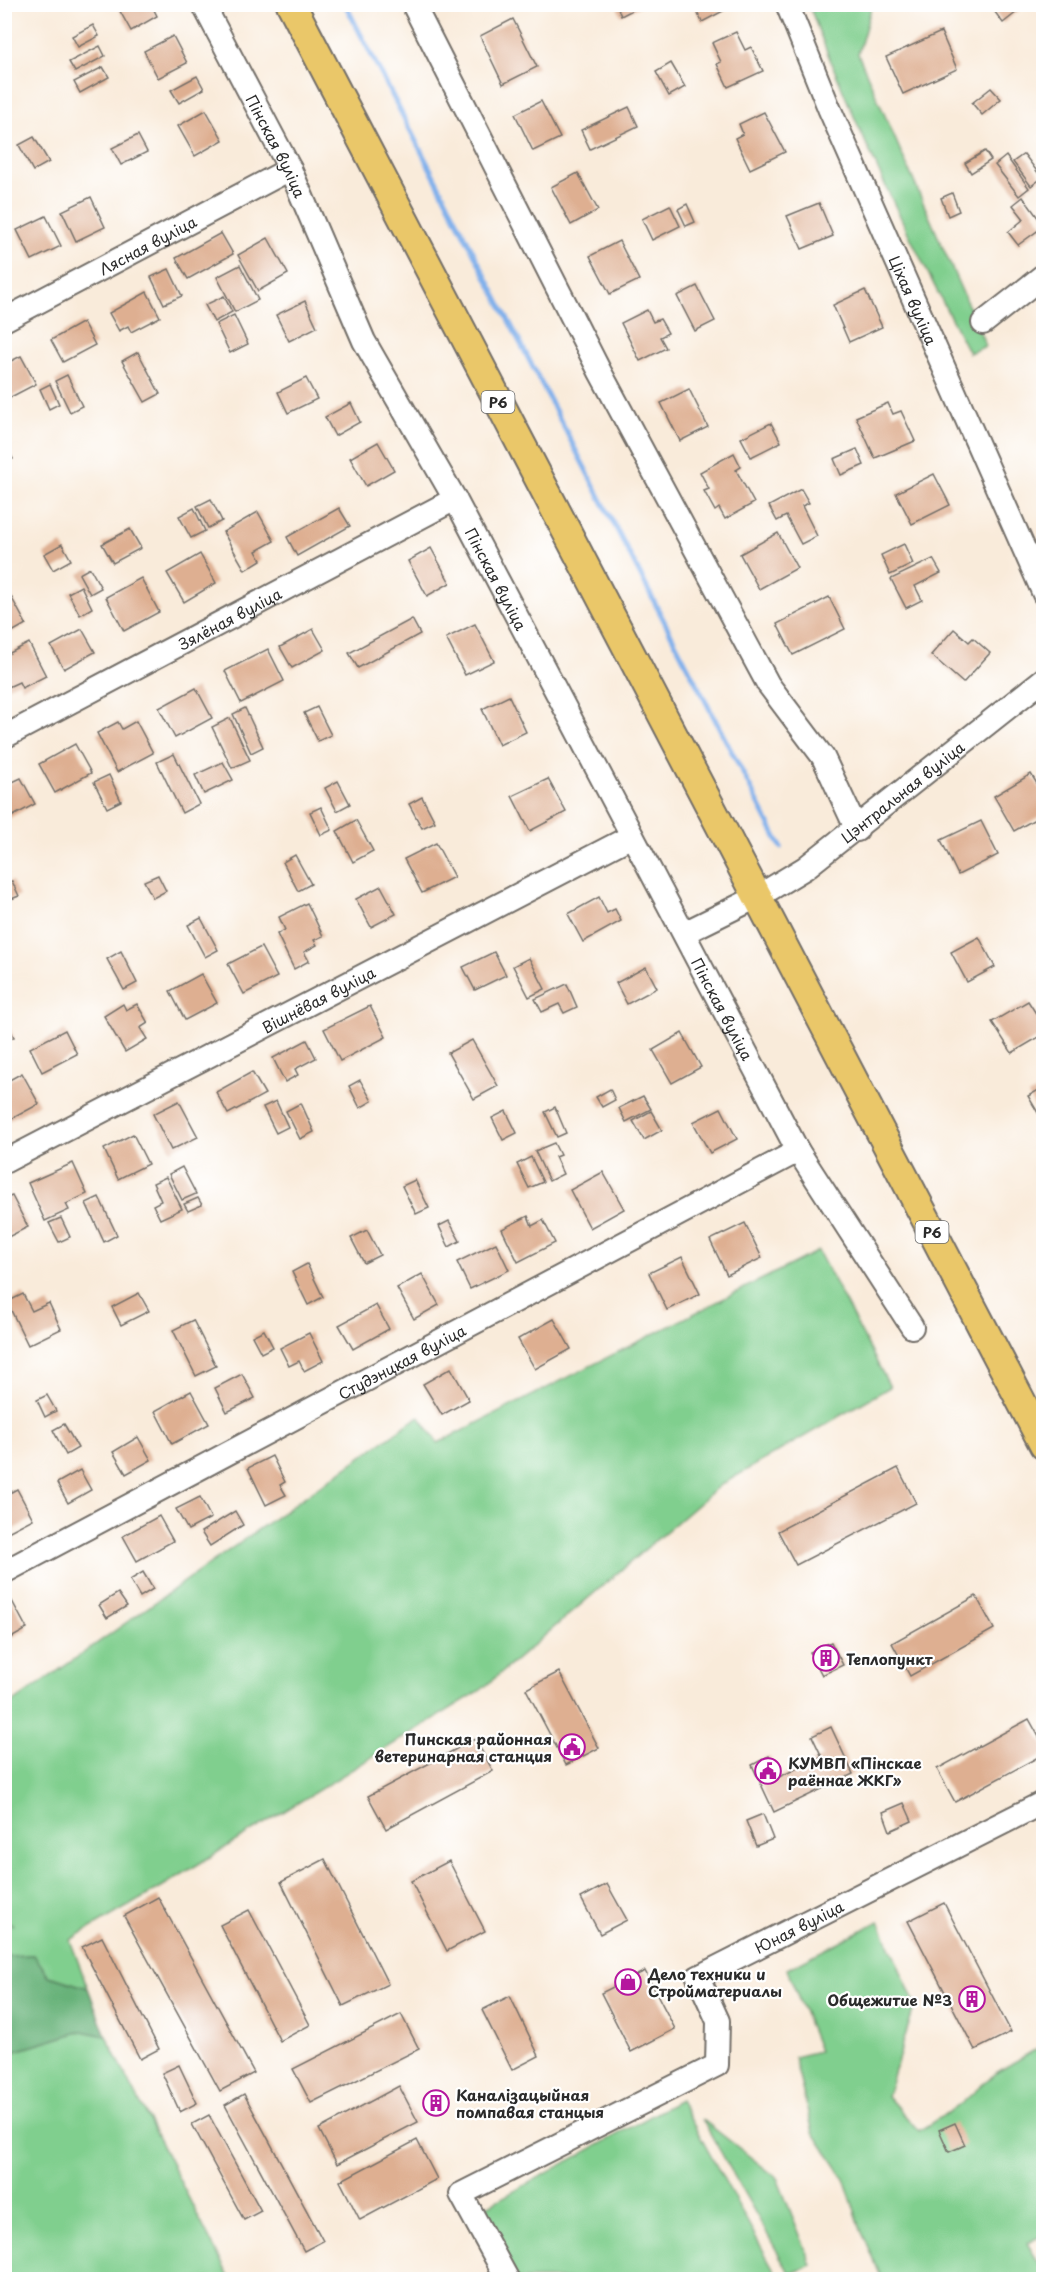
<svg xmlns="http://www.w3.org/2000/svg" width="1048" height="2284" viewBox="0 0 1048 2284" font-family="'Playpen Sans',sans-serif">
  <style>
    .green { fill: #80cf8e; stroke: #567d5c; stroke-width: 1.5 }
    .forest { fill: #68b279; stroke: #4a6e52; stroke-width: 1.5 }
    .lines { fill: none; stroke-linecap: round; stroke-linejoin: round }
    .stream { stroke: #80b0eb; stroke-width: 5 }
    .building { fill: #deaf91 }
    .minor-casing { stroke: #736e68; stroke-width: 26 }
    .major-casing { stroke: #736e68; stroke-width: 32 }
    .minor { stroke: #fff; stroke-width: 22 }
    .major { stroke: #eac769; stroke-width: 28 }
    .labels { text-anchor: middle; dominant-baseline: central; stroke-width: 4.5; stroke-linejoin: round; paint-order: stroke }
    .shield { fill: #fff; stroke: #6b6b6b; stroke-width: 1.5 }
    .shield-label { font-size: 14px; font-weight: bold; fill: #2b2b2b }
    .street-label { font-size: 15px; fill: #2b2b2b; stroke: #fff }
    .poi-label { font-size: 15px; font-weight: bold; fill: #2b2b2b; stroke: #fff; text-anchor: start }
  </style>
  <rect width="100%" height="100%" fill="#fff"/>
  <filter id="ink" filterUnits="userSpaceOnUse"><feTurbulence type="fractalNoise" baseFrequency=".0167" numOctaves="2"/><feDisplacementMap in="SourceGraphic" scale="12" xChannelSelector="R" yChannelSelector="G"/><feConvolveMatrix kernelMatrix="1 2 1 2 8 2 1 2 1" color-interpolation-filters="sRGB"/></filter>
  <filter id="wash" filterUnits="userSpaceOnUse"><feTurbulence type="fractalNoise" baseFrequency=".008" numOctaves="4" result="noise"/><feDisplacementMap in="SourceGraphic" scale="24" xChannelSelector="R" yChannelSelector="G"/><feGaussianBlur stdDeviation="1.35" result="paint"/><feColorMatrix in="noise" values="0 0 0 0 0 0 0 0 0 0 0 0 0 0 0 0 0 1.4 0 .05"/><feComposite in="paint" operator="in"/></filter>
  <g filter="url(#wash)">
    <rect width="100%" height="100%" fill="#f9ebda"/>
    <!-- green -->
    <g class="green">
      <path d="M809 5H872L858 54 986 346 969 353C910 240 853 124 809 5Z"/>
      <polygon points="818,1251 890,1387 719,1486 481,1690 163,1886 70,1940 88,1988 49,1976 33,1955 5,1956 5,1923 14,1925 4,1922 4,1709 419,1416 438,1443"/>
      <polygon points="879,1921 915,2004 887,2096 919,2131 961,2104 994,2074 1043,2045 1043,2235 1027,2243 1043,2270 1043,2279 882,2279 862,2232 844,2178 813,2132 794,2057 819,2051 787,1969"/>
      <polygon points="82,2031 106,2036 230,2279 5,2279 4,2057 16,2051"/>
      <polygon points="680,2100 779,2279 514,2279 476,2212"/>
      <polygon points="702,2119 777,2178 812,2265 790,2274"/>
    </g>
    <!-- forest -->
    <polygon class="forest" points="34,1955 49,1976 88,1988 106,2036 82,2031 16,2051 5,2057 5,1956"/>
    <g class="lines">
      <!-- stream -->
      <polyline class="stream" points="345,4 781,847"/>
    </g>
    <g id="blocks">
      <!-- building -->
      <g class="building">
        <polygon points="116,4 151,4 157,16 131,31"/>
        <polygon points="616,4 644,4 621,16"/>
        <polygon points="693,4 727,4 729,8 702,22"/>
        <polygon points="989,4 1027,4 1003,23"/>
        <polygon points="513,19 537,67 503,84 480,36"/>
        <polygon points="93,25 99,36 78,47 72,36"/>
        <polygon points="736,32 745,50 751,47 763,71 728,87 717,64 721,62 712,43"/>
        <polygon points="941,32 957,69 903,94 886,57"/>
        <polygon points="173,36 187,63 158,78 144,51"/>
        <polygon points="100,46 105,56 75,72 69,62"/>
        <polygon points="671,63 685,87 669,96 656,72"/>
        <polygon points="103,67 109,77 80,93 74,82"/>
        <polygon points="197,76 204,89 179,103 171,90"/>
        <polygon points="991,88 1001,99 982,115 972,103"/>
        <polygon points="541,101 560,138 533,151 515,114"/>
        <polygon points="629,107 638,126 590,149 581,130"/>
        <polygon points="206,110 223,140 195,156 178,126"/>
        <polygon points="764,112 785,152 750,169 735,138 743,134 739,124"/>
        <polygon points="138,135 147,152 121,165 112,148"/>
        <polygon points="34,137 49,162 33,171 19,145"/>
        <polygon points="985,151 991,160 971,173 965,163"/>
        <polygon points="1024,154 1042,178 1031,186 1013,162"/>
        <polygon points="1006,156 1029,188 1019,196 995,165"/>
        <polygon points="578,173 598,210 571,225 551,187"/>
        <polygon points="952,193 959,211 948,216 941,198"/>
        <polygon points="91,197 105,227 76,241 62,211"/>
        <polygon points="1023,197 1044,226 1018,245 1008,232 1024,219 1013,205"/>
        <polygon points="819,203 833,236 802,249 787,216"/>
        <polygon points="687,204 695,222 686,226 678,209"/>
        <polygon points="670,205 680,226 652,240 642,219"/>
        <polygon points="46,216 61,246 32,260 17,230"/>
        <polygon points="221,233 233,254 188,279 176,258"/>
        <polygon points="268,238 288,274 258,291 238,255"/>
        <polygon points="619,241 639,280 610,294 590,256"/>
        <polygon points="240,265 258,300 235,312 217,277"/>
        <polygon points="169,269 182,296 164,304 151,277"/>
        <polygon points="697,286 715,321 695,331 677,296"/>
        <polygon points="865,290 882,327 849,342 833,305"/>
        <polygon points="147,292 160,317 131,332 128,326 119,331 109,313"/>
        <polygon points="224,296 232,312 214,322 205,305"/>
        <polygon points="305,301 317,327 289,341 276,315"/>
        <polygon points="647,310 653,322 660,319 668,333 660,337 666,348 640,361 621,323"/>
        <polygon points="234,315 248,344 230,353 216,324"/>
        <polygon points="83,322 95,345 63,362 51,340"/>
        <polygon points="138,352 160,394 145,402 122,361"/>
        <polygon points="7,354 11,361 21,356 36,384 9,398 4,390 4,355"/>
        <polygon points="67,375 82,406 70,412 55,381"/>
        <polygon points="306,378 317,399 288,413 278,392"/>
        <polygon points="50,384 59,404 49,409 40,389"/>
        <polygon points="689,389 708,427 680,441 661,403"/>
        <polygon points="351,403 360,422 335,436 325,417"/>
        <polygon points="888,403 893,414 901,411 915,441 875,458 856,417"/>
        <polygon points="771,423 781,442 751,457 741,438"/>
        <polygon points="4,442 13,459 4,463"/>
        <polygon points="378,442 394,470 366,486 350,458"/>
        <polygon points="857,449 864,465 841,475 834,459"/>
        <polygon points="734,453 741,467 736,470 754,503 725,519 719,508 715,511 704,491 709,489 700,472"/>
        <polygon points="934,474 950,505 912,524 896,493"/>
        <polygon points="801,489 809,503 802,506 817,536 801,544 786,516 777,521 769,506"/>
        <polygon points="211,499 222,521 208,528 197,506"/>
        <polygon points="194,508 205,531 191,538 179,516"/>
        <polygon points="339,508 350,526 297,556 287,537"/>
        <polygon points="258,512 274,541 256,551 261,560 245,570 223,532"/>
        <polygon points="130,529 141,548 113,563 102,544"/>
        <polygon points="778,533 797,568 759,589 740,554"/>
        <polygon points="62,544 71,560 53,570 44,554"/>
        <polygon points="904,544 913,564 890,575 881,555"/>
        <polygon points="431,548 450,583 427,596 408,561"/>
        <polygon points="200,554 216,583 184,602 167,573"/>
        <polygon points="933,559 941,573 915,586 922,600 906,608 891,579"/>
        <polygon points="90,568 101,588 90,594 79,574"/>
        <polygon points="141,578 159,612 124,631 106,597"/>
        <polygon points="81,586 92,608 80,615 68,593"/>
        <polygon points="8,591 26,624 12,632 4,618 4,593"/>
        <polygon points="829,597 845,629 793,655 777,624"/>
        <polygon points="412,619 420,634 358,668 349,653"/>
        <polygon points="475,624 494,661 465,675 446,638"/>
        <polygon points="82,629 95,652 64,669 51,646"/>
        <polygon points="313,629 325,650 292,668 280,647"/>
        <polygon points="954,629 969,642 973,638 990,653 963,683 931,655"/>
        <polygon points="29,643 46,676 22,688 19,682 6,688 4,656"/>
        <polygon points="268,649 284,681 241,703 225,671"/>
        <polygon points="196,688 212,718 175,738 159,708"/>
        <polygon points="509,696 526,732 499,745 482,709"/>
        <polygon points="317,707 331,735 318,741 304,713"/>
        <polygon points="245,708 263,747 251,753 233,714"/>
        <polygon points="230,718 250,760 232,768 212,727"/>
        <polygon points="136,721 153,753 117,772 97,733 118,722 122,729"/>
        <polygon points="75,744 91,773 55,793 39,764"/>
        <polygon points="174,754 199,804 182,813 157,762"/>
        <polygon points="223,762 233,780 204,794 195,775"/>
        <polygon points="1031,774 1044,795 1044,814 1014,831 994,796"/>
        <polygon points="109,775 121,801 107,808 94,782"/>
        <polygon points="21,778 35,804 4,821 4,786"/>
        <polygon points="548,779 566,812 530,831 512,796"/>
        <polygon points="338,781 350,804 337,811 325,788"/>
        <polygon points="422,797 435,822 422,828 409,804"/>
        <polygon points="321,807 332,830 321,835 310,812"/>
        <polygon points="356,820 373,851 353,862 337,831"/>
        <polygon points="981,821 998,855 958,875 941,840"/>
        <polygon points="436,843 454,877 422,893 404,859"/>
        <polygon points="295,855 311,884 298,891 283,862"/>
        <polygon points="158,875 166,891 153,898 144,881"/>
        <polygon points="12,881 19,896 6,901 4,884"/>
        <polygon points="381,886 396,914 371,927 356,899"/>
        <polygon points="599,897 607,913 615,909 621,921 583,942 568,914"/>
        <polygon points="307,903 323,936 314,940 317,945 304,952 309,961 294,969 277,934 285,930 279,917"/>
        <polygon points="201,918 218,950 205,957 188,925"/>
        <polygon points="979,937 995,967 967,982 951,952"/>
        <polygon points="261,947 277,977 244,994 228,964"/>
        <polygon points="121,951 137,983 124,990 107,959"/>
        <polygon points="494,952 506,975 475,990 463,967"/>
        <polygon points="529,958 545,989 529,997 513,966"/>
        <polygon points="646,967 657,988 627,1004 616,983"/>
        <polygon points="201,974 217,1003 185,1020 170,991"/>
        <polygon points="567,984 577,1007 564,1013 559,1004 542,1012 535,999"/>
        <polygon points="1028,1001 1044,1026 1044,1034 1012,1053 992,1022"/>
        <polygon points="123,1004 126,1010 137,1004 148,1023 140,1028 147,1039 125,1052 104,1016"/>
        <polygon points="370,1006 386,1037 340,1061 324,1029"/>
        <polygon points="4,1018 14,1037 4,1042"/>
        <polygon points="65,1030 77,1054 42,1072 30,1048"/>
        <polygon points="682,1033 701,1067 672,1083 653,1050"/>
        <polygon points="307,1040 316,1058 295,1069 298,1075 285,1082 273,1058"/>
        <polygon points="472,1040 498,1086 474,1099 448,1053"/>
        <polygon points="252,1072 265,1094 228,1114 216,1092"/>
        <polygon points="22,1073 39,1104 4,1123 4,1083"/>
        <polygon points="360,1080 372,1101 360,1108 349,1086"/>
        <polygon points="1044,1087 1044,1123 1028,1096"/>
        <polygon points="610,1089 615,1100 602,1107 596,1097"/>
        <polygon points="643,1096 651,1109 626,1122 619,1108"/>
        <polygon points="179,1101 198,1137 171,1150 153,1114"/>
        <polygon points="276,1101 288,1127 276,1133 263,1107"/>
        <polygon points="301,1103 314,1132 300,1139 286,1111"/>
        <polygon points="555,1107 566,1133 557,1137 545,1112"/>
        <polygon points="721,1108 737,1139 710,1153 693,1122"/>
        <polygon points="506,1111 517,1133 503,1140 492,1118"/>
        <polygon points="651,1111 662,1130 644,1140 633,1121"/>
        <polygon points="133,1134 148,1164 118,1179 104,1149"/>
        <polygon points="554,1143 560,1155 555,1157 563,1174 549,1181 535,1151"/>
        <polygon points="531,1157 543,1182 529,1188 517,1164"/>
        <polygon points="73,1163 87,1194 66,1204 69,1210 45,1221 28,1183"/>
        <polygon points="182,1167 196,1194 182,1200 169,1174"/>
        <polygon points="603,1172 624,1209 590,1228 570,1190"/>
        <polygon points="166,1177 182,1209 160,1219 153,1205 161,1201 153,1183"/>
        <polygon points="415,1180 429,1208 416,1214 402,1186"/>
        <polygon points="12,1196 28,1227 4,1239 4,1199"/>
        <polygon points="99,1197 117,1235 104,1242 86,1203"/>
        <polygon points="198,1198 202,1205 188,1211 184,1204"/>
        <polygon points="528,1216 532,1226 543,1220 555,1243 518,1262 502,1229"/>
        <polygon points="61,1218 70,1237 59,1242 49,1223"/>
        <polygon points="449,1221 460,1241 449,1247 439,1226"/>
        <polygon points="745,1223 762,1258 727,1275 710,1240"/>
        <polygon points="367,1230 380,1255 364,1263 351,1238"/>
        <polygon points="496,1243 509,1270 470,1289 457,1262"/>
        <polygon points="682,1257 700,1294 667,1310 649,1273"/>
        <polygon points="307,1264 323,1297 308,1305 292,1272"/>
        <polygon points="422,1274 439,1305 414,1319 397,1288"/>
        <polygon points="139,1293 149,1311 121,1325 112,1307"/>
        <polygon points="23,1294 32,1311 49,1303 61,1329 28,1345 7,1302"/>
        <polygon points="376,1305 389,1329 353,1349 339,1325"/>
        <polygon points="554,1319 571,1349 535,1369 518,1339"/>
        <polygon points="193,1320 216,1366 196,1376 173,1330"/>
        <polygon points="264,1330 273,1347 261,1353 252,1336"/>
        <polygon points="309,1333 323,1361 304,1371 299,1361 289,1366 280,1348"/>
        <polygon points="451,1368 469,1400 442,1415 423,1384"/>
        <polygon points="242,1374 255,1398 227,1412 215,1388"/>
        <polygon points="191,1391 209,1424 172,1444 155,1411"/>
        <polygon points="47,1395 56,1411 45,1417 37,1400"/>
        <polygon points="64,1424 78,1448 66,1455 53,1430"/>
        <polygon points="138,1437 151,1460 126,1474 113,1452"/>
        <polygon points="272,1456 285,1482 280,1485 286,1495 266,1505 248,1468"/>
        <polygon points="898,1468 916,1503 796,1565 778,1531"/>
        <polygon points="80,1470 91,1490 68,1503 57,1483"/>
        <polygon points="17,1489 33,1519 4,1534 4,1496"/>
        <polygon points="200,1497 211,1518 188,1530 176,1509"/>
        <polygon points="235,1511 243,1525 210,1546 201,1532"/>
        <polygon points="159,1516 173,1541 137,1561 123,1536"/>
        <polygon points="143,1572 153,1589 140,1597 130,1580"/>
        <polygon points="118,1593 127,1606 107,1618 99,1605"/>
        <polygon points="976,1596 994,1629 910,1676 892,1643"/>
        <polygon points="12,1601 27,1629 4,1642 4,1604"/>
        <polygon points="831,1642 843,1665 822,1675 810,1652"/>
        <polygon points="559,1672 599,1748 566,1765 526,1689"/>
        <polygon points="1029,1719 1044,1746 1044,1754 955,1802 937,1769"/>
        <polygon points="831,1727 853,1774 774,1812 752,1765 769,1756 779,1777 822,1757 812,1736"/>
        <polygon points="475,1739 493,1771 386,1829 368,1796"/>
        <polygon points="904,1803 912,1821 890,1831 883,1812"/>
        <polygon points="763,1814 773,1839 756,1846 746,1821"/>
        <polygon points="325,1859 388,1984 343,2006 281,1882"/>
        <polygon points="449,1861 485,1931 447,1951 411,1881"/>
        <polygon points="607,1884 627,1920 600,1934 581,1898"/>
        <polygon points="158,1897 254,2073 220,2091 124,1916"/>
        <polygon points="944,1903 1011,2032 975,2050 908,1921"/>
        <polygon points="249,1910 310,2025 280,2041 220,1925"/>
        <polygon points="102,1937 159,2049 140,2059 82,1947"/>
        <polygon points="645,1971 675,2029 631,2052 601,1993"/>
        <polygon points="510,1996 539,2056 512,2070 482,2010"/>
        <polygon points="401,2014 419,2049 311,2103 293,2069"/>
        <polygon points="179,2065 197,2103 180,2112 162,2073"/>
        <polygon points="399,2086 418,2122 337,2164 319,2129"/>
        <circle cx="436" cy="2102" r="9"/>
        <polygon points="244,2094 323,2241 304,2251 225,2105"/>
        <polygon points="209,2115 261,2211 244,2220 192,2124"/>
        <polygon points="955,2123 965,2145 949,2152 939,2130"/>
        <polygon points="417,2140 437,2179 360,2220 340,2181"/>
      </g>
    </g>
  </g>
  <g filter="url(#ink)">
    <use href="#blocks" fill-opacity="0" stroke="#736e68" stroke-width="1.5"/>
    <g class="lines">
      <!-- minor casing -->
      <g class="minor-casing">
        <g id="minor">
          <path id="s1" d="M203 4 290 169 364 341 455 499 798 1151 912 1327"/>
          <polyline points="413,4 600,372 768,684 823,757 857,830"/>
          <path id="s2" d="M787 4 829 108 1044 594"/>
          <path id="s3" d="M4 320 290 169"/>
          <polyline points="983,323 1044,275"/>
          <path id="s4" d="M4 737 455 499"/>
          <path id="s5" d="M684 933 757 897 805 868 1044 679"/>
          <path id="s6" d="M4 1162 632 836"/>
          <path id="s7" d="M4 1572 798 1151"/>
          <path id="s8" d="M508 2280 461 2194 717 2065 718 2021 698 1977 1044 1802"/>
        </g>
      </g>
      <!-- major casing -->
      <g class="major-casing">
        <polyline id="major" points="291,4 1044,1445"/>
      </g>
      <!-- minor -->
      <use href="#minor" class="minor"/>
      <!-- major -->
      <use href="#major" class="major"/>
    </g>
  </g>
  <!-- icons -->
  <defs>
    <g id="building-ring" transform="scale(1.35)"><circle r="9.5" fill="#fff" stroke="#b5179e" stroke-width="1.5"/><path d="M-4-6H4V6H1V3H-1V6H-4ZM-2.5-4.3h1.7v1.8h-1.7ZM.8-4.3h1.7v1.8H.8ZM-2.5-1h1.7V.8h-1.7ZM.8-1h1.7V.8H.8Z" fill="#b5179e"/></g>
    <g id="civic-ring" transform="scale(1.35)"><circle r="9.5" fill="#fff" stroke="#b5179e" stroke-width="1.5"/><path d="M-.6-6.5H3V-4.5H.6V-3L4-1V1h2V6H-6V1h2V-1L-.6-3ZM-1.2 2.5V6h2.4V2.5Z" fill="#b5179e"/></g>
    <g id="shop-ring" transform="scale(1.35)"><circle r="9.5" fill="#fff" stroke="#b5179e" stroke-width="1.5"/><path d="M-5-2.5h2.3a2.7 3.5 0 0 1 5.4 0H5L5.5 6h-11ZM-1.5-2.5h3a1.5 2.3 0 0 0-3 0Z" fill="#b5179e"/></g>
  </defs>
  <g fill-rule="evenodd">
    <use href="#building-ring" x="826" y="1658"/>
    <use href="#civic-ring" x="572" y="1747"/>
    <use href="#civic-ring" x="768" y="1771"/>
    <use href="#shop-ring" x="628" y="1982"/>
    <use href="#building-ring" x="972" y="1999"/>
    <use href="#building-ring" x="436" y="2103"/>
  </g>
  <g class="labels">
    <!-- shield labels -->
    <g class="shield">
      <rect x="481.5" y="391" width="33" height="22" rx="4.5"/>
      <rect x="915.5" y="1221" width="33" height="22" rx="4.5"/>
    </g>
    <g class="shield-label">
      <text x="498" y="402">Р6</text>
      <text x="932" y="1232">Р6</text>
    </g>
    <!-- street labels -->
    <g class="street-label">
      <text stroke="none"><textPath href="#s1" startOffset="160">Пінская вуліца</textPath></text>
      <text stroke="none"><textPath href="#s3" startOffset="162">Лясная вуліца</textPath></text>
      <text stroke="none"><textPath href="#s2" startOffset="322">Ціхая вуліца</textPath></text>
      <text stroke="none"><textPath href="#s1" startOffset="646">Пінская вуліца</textPath></text>
      <text stroke="none"><textPath href="#s4" startOffset="255">Зялёная вуліца</textPath></text>
      <text stroke="none"><textPath href="#s5" startOffset="261">Цэнтральная вуліца</textPath></text>
      <text stroke="none"><textPath href="#s6" startOffset="354">Вішнёвая вуліца</textPath></text>
      <text stroke="none"><textPath href="#s1" startOffset="1132">Пінская вуліца</textPath></text>
      <text stroke="none"><textPath href="#s7" startOffset="450">Студэнцкая вуліца</textPath></text>
      <text stroke="none"><textPath href="#s8" startOffset="590">Юная вуліца</textPath></text>
    </g>
    <!-- poi labels -->
    <g class="poi-label">
      <text x="846" y="1658">Теплопункт</text>
      <text x="552" y="1738" text-anchor="end">Пинская районная<tspan x="552" dy="17">ветеринарная станция</tspan></text>
      <text x="788" y="1762">КУМВП «Пінскае<tspan x="788" dy="17">раённае ЖКГ»</tspan></text>
      <text x="648" y="1973">Дело техники и<tspan x="648" dy="17">Стройматериалы</tspan></text>
      <text x="952" y="1999" text-anchor="end">Общежитие №3</text>
      <text x="456" y="2094">Каналізацыйная<tspan x="456" dy="17">помпавая станцыя</tspan></text>
    </g>
  </g>
  <!-- margin -->
  <rect width="1048" height="2284" fill="none" stroke="#fff" stroke-width="24"/>
</svg>
